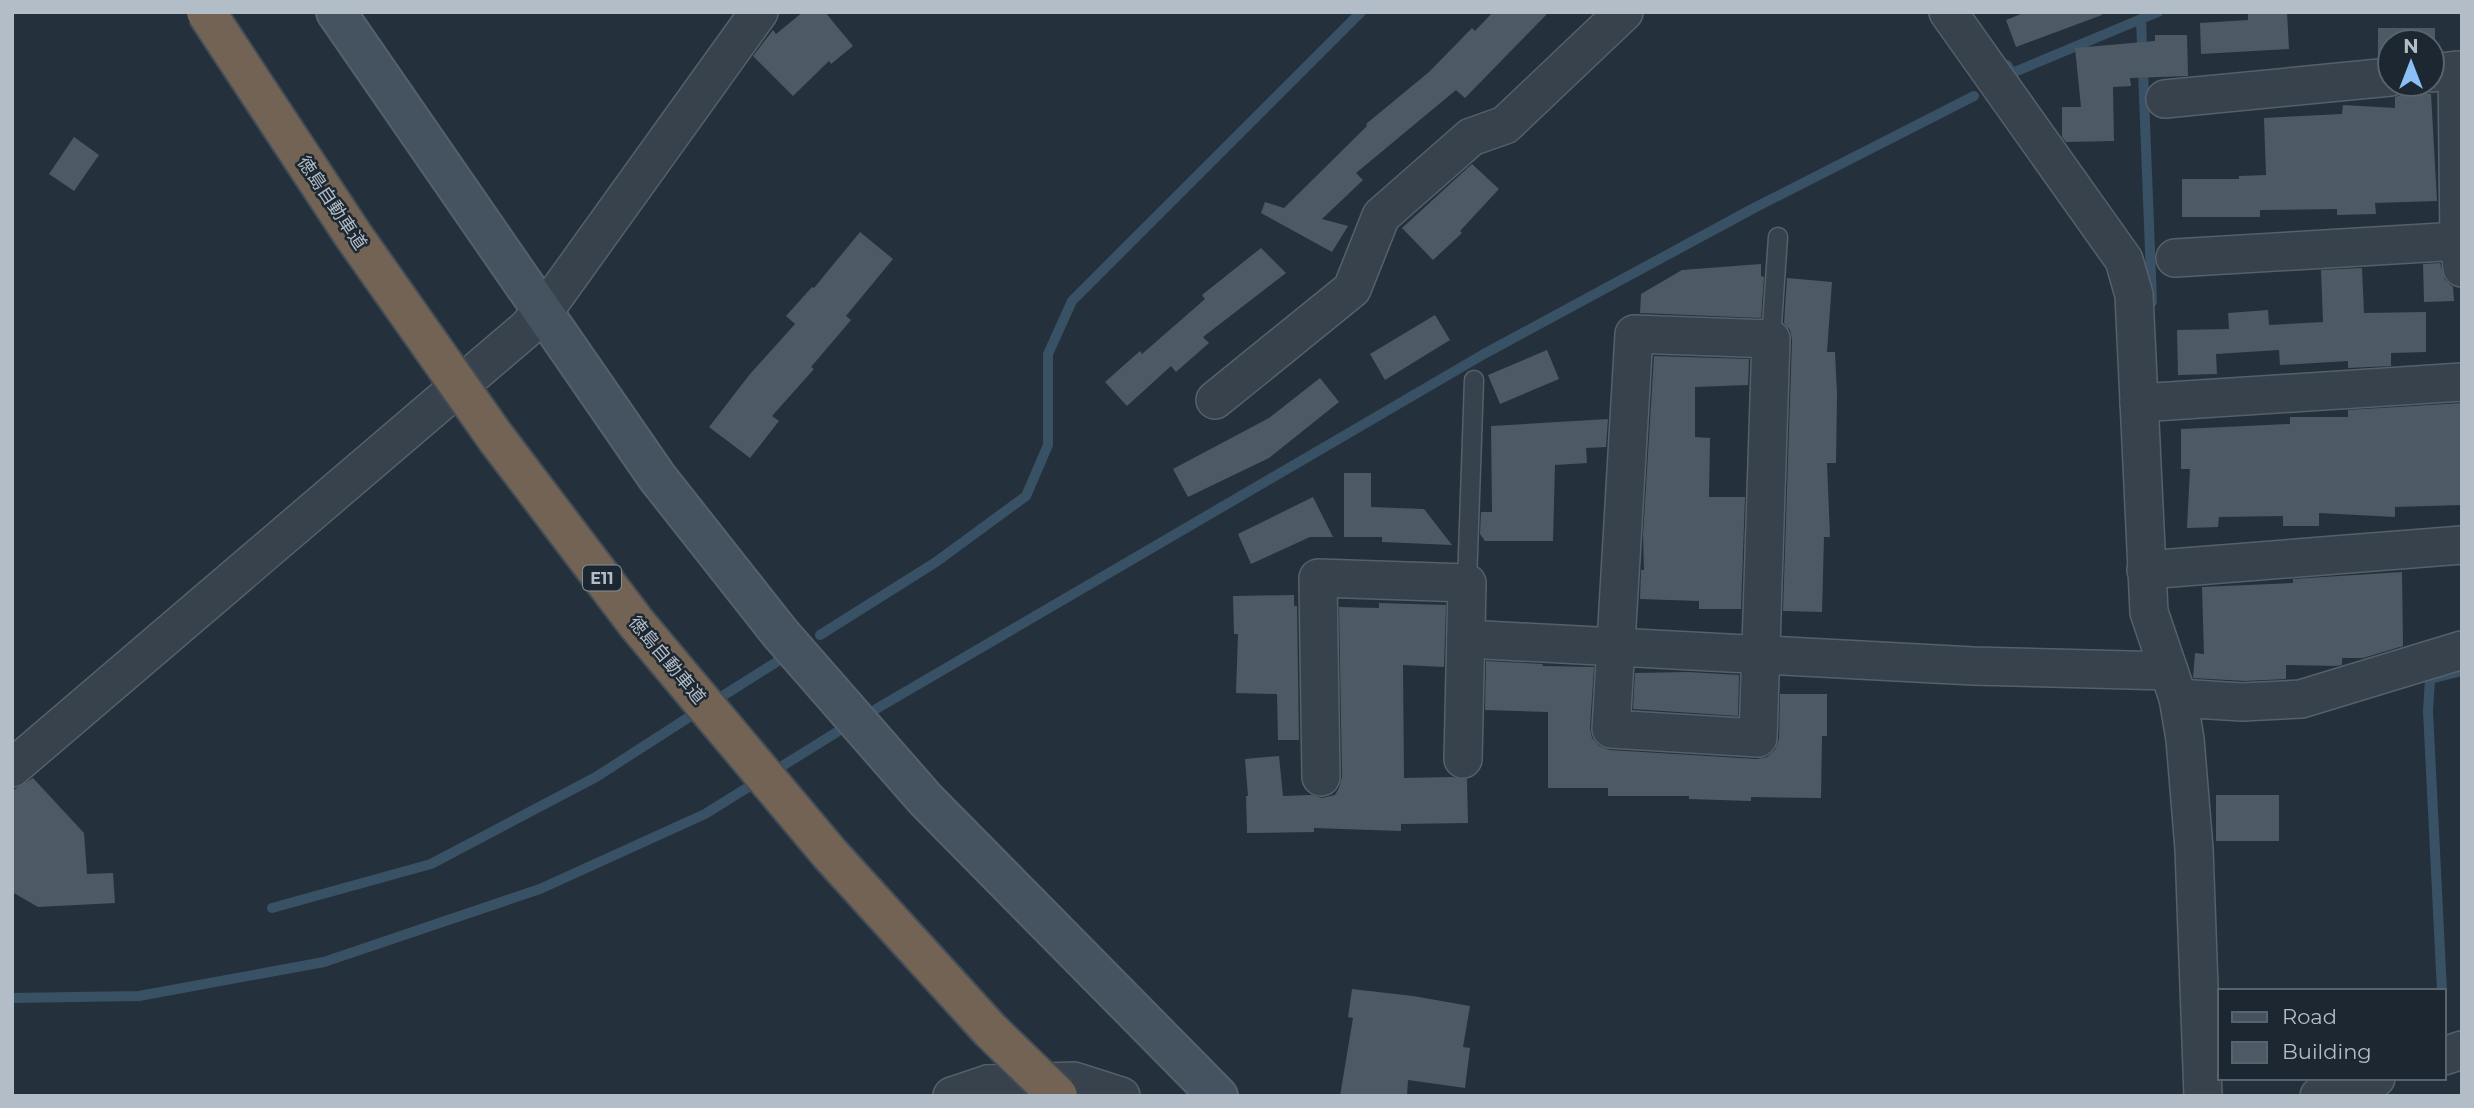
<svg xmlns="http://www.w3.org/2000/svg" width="2474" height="1108" viewBox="0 0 2474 1108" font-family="Montserrat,'Noto Sans JP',sans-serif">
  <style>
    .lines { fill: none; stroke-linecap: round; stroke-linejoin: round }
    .stream { stroke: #395164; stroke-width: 10 }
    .building { fill: #4d5a66 }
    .lane-casing { stroke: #55606a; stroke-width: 21 }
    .street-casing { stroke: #55606a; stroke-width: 40 }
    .secondary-casing { stroke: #55606a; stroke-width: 42 }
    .lane { stroke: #37424c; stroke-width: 18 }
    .street { stroke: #37424c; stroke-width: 37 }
    .secondary { stroke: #45525f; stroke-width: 38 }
    .highway-bridge-casing { stroke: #424d57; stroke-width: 42; stroke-linecap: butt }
    .highway-bridge { stroke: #726355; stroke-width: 38 }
    .labels { text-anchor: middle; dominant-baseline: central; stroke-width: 5; stroke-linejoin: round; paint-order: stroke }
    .shield { fill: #1c2731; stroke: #86909a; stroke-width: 2 }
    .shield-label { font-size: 16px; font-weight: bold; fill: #b3bdc7 }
    .street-label { font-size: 18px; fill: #b3bdc7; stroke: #1c2731 }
  </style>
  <rect width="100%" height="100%" fill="#24313c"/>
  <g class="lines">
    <!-- stream -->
    <g class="stream">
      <polyline points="2141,19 2152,302"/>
      <polyline points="2007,65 2012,73 2158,12"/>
      <polyline points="820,635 936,562 1026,496 1048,445 1048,354 1072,301 1361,12"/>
      <polyline points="713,702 778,661"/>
      <polyline points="876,709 1484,354 1754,208 1974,96"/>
      <polyline points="771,773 837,732"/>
      <polyline points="272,908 431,864 596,777 700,710"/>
      <polyline points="2442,991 2428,711 2430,679 2462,671"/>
      <polyline points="12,998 139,996 324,962 540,889 705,814 758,781"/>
    </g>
  </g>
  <!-- building -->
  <g class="building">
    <polygon points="803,12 825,12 853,46 831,64 829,61 793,96 753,56 773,30 776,34"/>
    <polygon points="1493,12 1549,12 1465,98 1456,90 1356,173 1363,180 1322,219 1348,226 1332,252 1261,213 1265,202 1284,208 1367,126 1366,124 1429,72 1472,28 1475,31"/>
    <polygon points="2026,12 2101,12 2102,15 2016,47 2006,20"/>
    <polygon points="2248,12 2287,12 2289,49 2201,54 2200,23 2248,20"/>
    <polygon points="2378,28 2435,28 2435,52 2432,52 2432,42 2390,42 2390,54 2378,54"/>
    <polygon points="2155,35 2187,35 2188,76 2130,78 2131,86 2113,87 2114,141 2066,142 2062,137 2062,107 2081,107 2075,48 2155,41"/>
    <polygon points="2409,84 2414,84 2423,92 2431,94 2437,201 2375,203 2376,214 2337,215 2337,209 2260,210 2260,217 2182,217 2182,179 2239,179 2239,176 2266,175 2264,118 2342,114 2343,105 2395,108 2395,97 2403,94"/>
    <polygon points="74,137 99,155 74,191 49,174"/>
    <polygon points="1472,164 1499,189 1460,231 1462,233 1433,260 1402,228"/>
    <polygon points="860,232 893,259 846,316 851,320 811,367 814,369 772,416 779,421 750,458 709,427 750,374 795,324 786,316 812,287 814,288"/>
    <polygon points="1261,248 1286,273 1203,337 1209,343 1176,372 1171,366 1127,406 1105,382 1140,351 1142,354 1205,299 1202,295"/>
    <polygon points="2440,263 2445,280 2453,287 2454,301 2424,302 2423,264"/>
    <polygon points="1761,264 1761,276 1764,277 1761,318 1640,313 1641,294 1682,270"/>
    <polygon points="2362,268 2364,313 2426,312 2426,352 2391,353 2391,366 2348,368 2348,361 2280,365 2279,350 2216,354 2217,374 2178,375 2177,330 2229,329 2228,313 2268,310 2269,325 2323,322 2321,270"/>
    <polygon points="1787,278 1832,282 1827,352 1835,352 1837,394 1836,463 1827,463 1830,537 1824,537 1822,612 1783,611 1792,340 1790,330 1784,323"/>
    <polygon points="1435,315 1450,340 1385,380 1370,354"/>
    <polygon points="1547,350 1559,379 1500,404 1488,375"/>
    <polygon points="1654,356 1749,359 1748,385 1695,387 1695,437 1710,438 1709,497 1745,497 1741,609 1699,609 1699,601 1640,599 1641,570 1644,570 1643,535"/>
    <polygon points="1320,378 1339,402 1269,458 1188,497 1173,469 1269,418"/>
    <polygon points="2462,403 2462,505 2395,507 2395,517 2319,513 2319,526 2283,526 2283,516 2219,517 2218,527 2187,528 2190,469 2181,469 2181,429 2290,424 2290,417 2348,417 2348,410"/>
    <polygon points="1608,419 1606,447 1586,448 1587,463 1555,465 1553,541 1485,541 1480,534 1481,512 1492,512 1491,426"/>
    <polygon points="1344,473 1371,473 1371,507 1424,509 1452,545 1382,542 1382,537 1344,537"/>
    <polygon points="1313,497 1333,537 1310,537 1251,564 1238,534"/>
    <polygon points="2402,572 2403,646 2363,658 2342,658 2342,665 2336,666 2286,665 2286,679 2245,681 2193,678 2195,653 2204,654 2202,587 2293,583 2293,579"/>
    <polygon points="1294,595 1294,606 1297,606 1299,740 1278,740 1277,694 1236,693 1238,634 1234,634 1233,596"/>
    <polygon points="1379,603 1446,605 1444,667 1403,665 1404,778 1452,777 1467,779 1468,823 1401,824 1401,831 1314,828 1314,832 1247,833 1246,796 1248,796 1245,759 1279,756 1283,796 1311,795 1322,798 1335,795 1339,788 1342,777 1339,607 1379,608"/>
    <polygon points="1486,661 1543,664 1542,666 1594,667 1590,728 1592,738 1599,746 1610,750 1757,759 1767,757 1775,750 1779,739 1780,694 1827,694 1827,736 1822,736 1821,798 1751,797 1751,801 1689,799 1689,796 1608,796 1608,788 1548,788 1548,712 1485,710"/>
    <polygon points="1688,672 1739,675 1738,716 1633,709 1635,673"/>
    <polygon points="33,778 84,833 87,874 113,873 115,903 38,907 12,892 12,791"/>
    <rect x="2216" y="795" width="63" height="46"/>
    <polygon points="1352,989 1413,996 1470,1006 1463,1047 1470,1048 1465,1088 1408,1080 1407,1096 1340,1096 1353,1018 1348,1017"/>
  </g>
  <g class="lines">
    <!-- lane casing -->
    <g class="lane-casing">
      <g id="lane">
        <polyline points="1771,339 1778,237"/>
        <polyline points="1467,583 1474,380"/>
      </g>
    </g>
    <!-- street casing -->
    <g class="street-casing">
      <g id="street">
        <polyline points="1948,12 2124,260 2134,295 2149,612 2178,698 2185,739 2194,849 2203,1096"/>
        <polyline points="2432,73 2457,70 2459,241 2462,268"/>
        <polyline points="2165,99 2390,77"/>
        <polyline points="2175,258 2459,241"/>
        <polygon points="1634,334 1771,339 1758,738 1611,729"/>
        <polyline points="1215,400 1352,289 1381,216 1471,137 1505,125 1624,12"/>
        <polyline points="2139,403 2462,382"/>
        <polyline points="2146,570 2462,545"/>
        <polyline points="1466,639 1973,666 2169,671"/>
        <polyline points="2178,698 2242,702 2301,699 2462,650"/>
        <polyline points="12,768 526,329 550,303 759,12"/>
        <polyline points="1321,777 1318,578 1467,583 1463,759"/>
        <polyline points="2444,1056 2462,1050"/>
        <polyline points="988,1084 1074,1081 1121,1096"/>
        <polyline points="952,1096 988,1084 1000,1096"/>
        <polyline points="2319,1096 2376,1078"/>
      </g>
    </g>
    <!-- secondary casing -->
    <g class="secondary-casing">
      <polyline id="secondary" points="336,12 657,477 780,633 926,800 1218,1096"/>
    </g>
    <!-- lane -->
    <use href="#lane" class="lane"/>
    <!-- street -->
    <use href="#street" class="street"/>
    <!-- secondary -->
    <use href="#secondary" class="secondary"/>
    <!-- highway-bridge casing -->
    <g class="highway-bridge-casing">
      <polyline id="highway-bridge" points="206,12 353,235 496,438 637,624 830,854 990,1030 1058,1096"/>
    </g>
    <!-- highway-bridge -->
    <use href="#highway-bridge" class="highway-bridge"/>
  </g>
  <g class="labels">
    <!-- shield labels -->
    <rect class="shield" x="583" y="565.5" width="38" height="25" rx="5"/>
    <g class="shield-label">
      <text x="602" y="578">E11</text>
    </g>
    <!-- street labels -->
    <g class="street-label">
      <text transform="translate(332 203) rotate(56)">徳島自動車道</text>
      <text transform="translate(667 660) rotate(50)">徳島自動車道</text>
    </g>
  </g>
  <!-- border -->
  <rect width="2474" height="1108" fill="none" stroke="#b3bdc7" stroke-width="28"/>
  <!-- legend -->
  <rect x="2218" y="989" width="228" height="91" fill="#1c2731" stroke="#58636d" stroke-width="2"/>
  <rect x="2232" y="1012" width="35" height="10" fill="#45525f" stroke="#58636d" stroke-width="2"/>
  <text x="2282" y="1024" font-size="21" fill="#b3bdc7">Road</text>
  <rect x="2232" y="1042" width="35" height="21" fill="#4d5a66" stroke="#58636d" stroke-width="2"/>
  <text x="2282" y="1059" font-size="21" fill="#b3bdc7">Building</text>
  <!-- north arrow -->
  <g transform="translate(2411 63)"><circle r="33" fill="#1c2731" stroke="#58636d" stroke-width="2"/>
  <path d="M0-5L12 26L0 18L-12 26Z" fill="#8ac0f5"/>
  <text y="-10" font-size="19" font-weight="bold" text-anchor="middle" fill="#b3bdc7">N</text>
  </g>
</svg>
